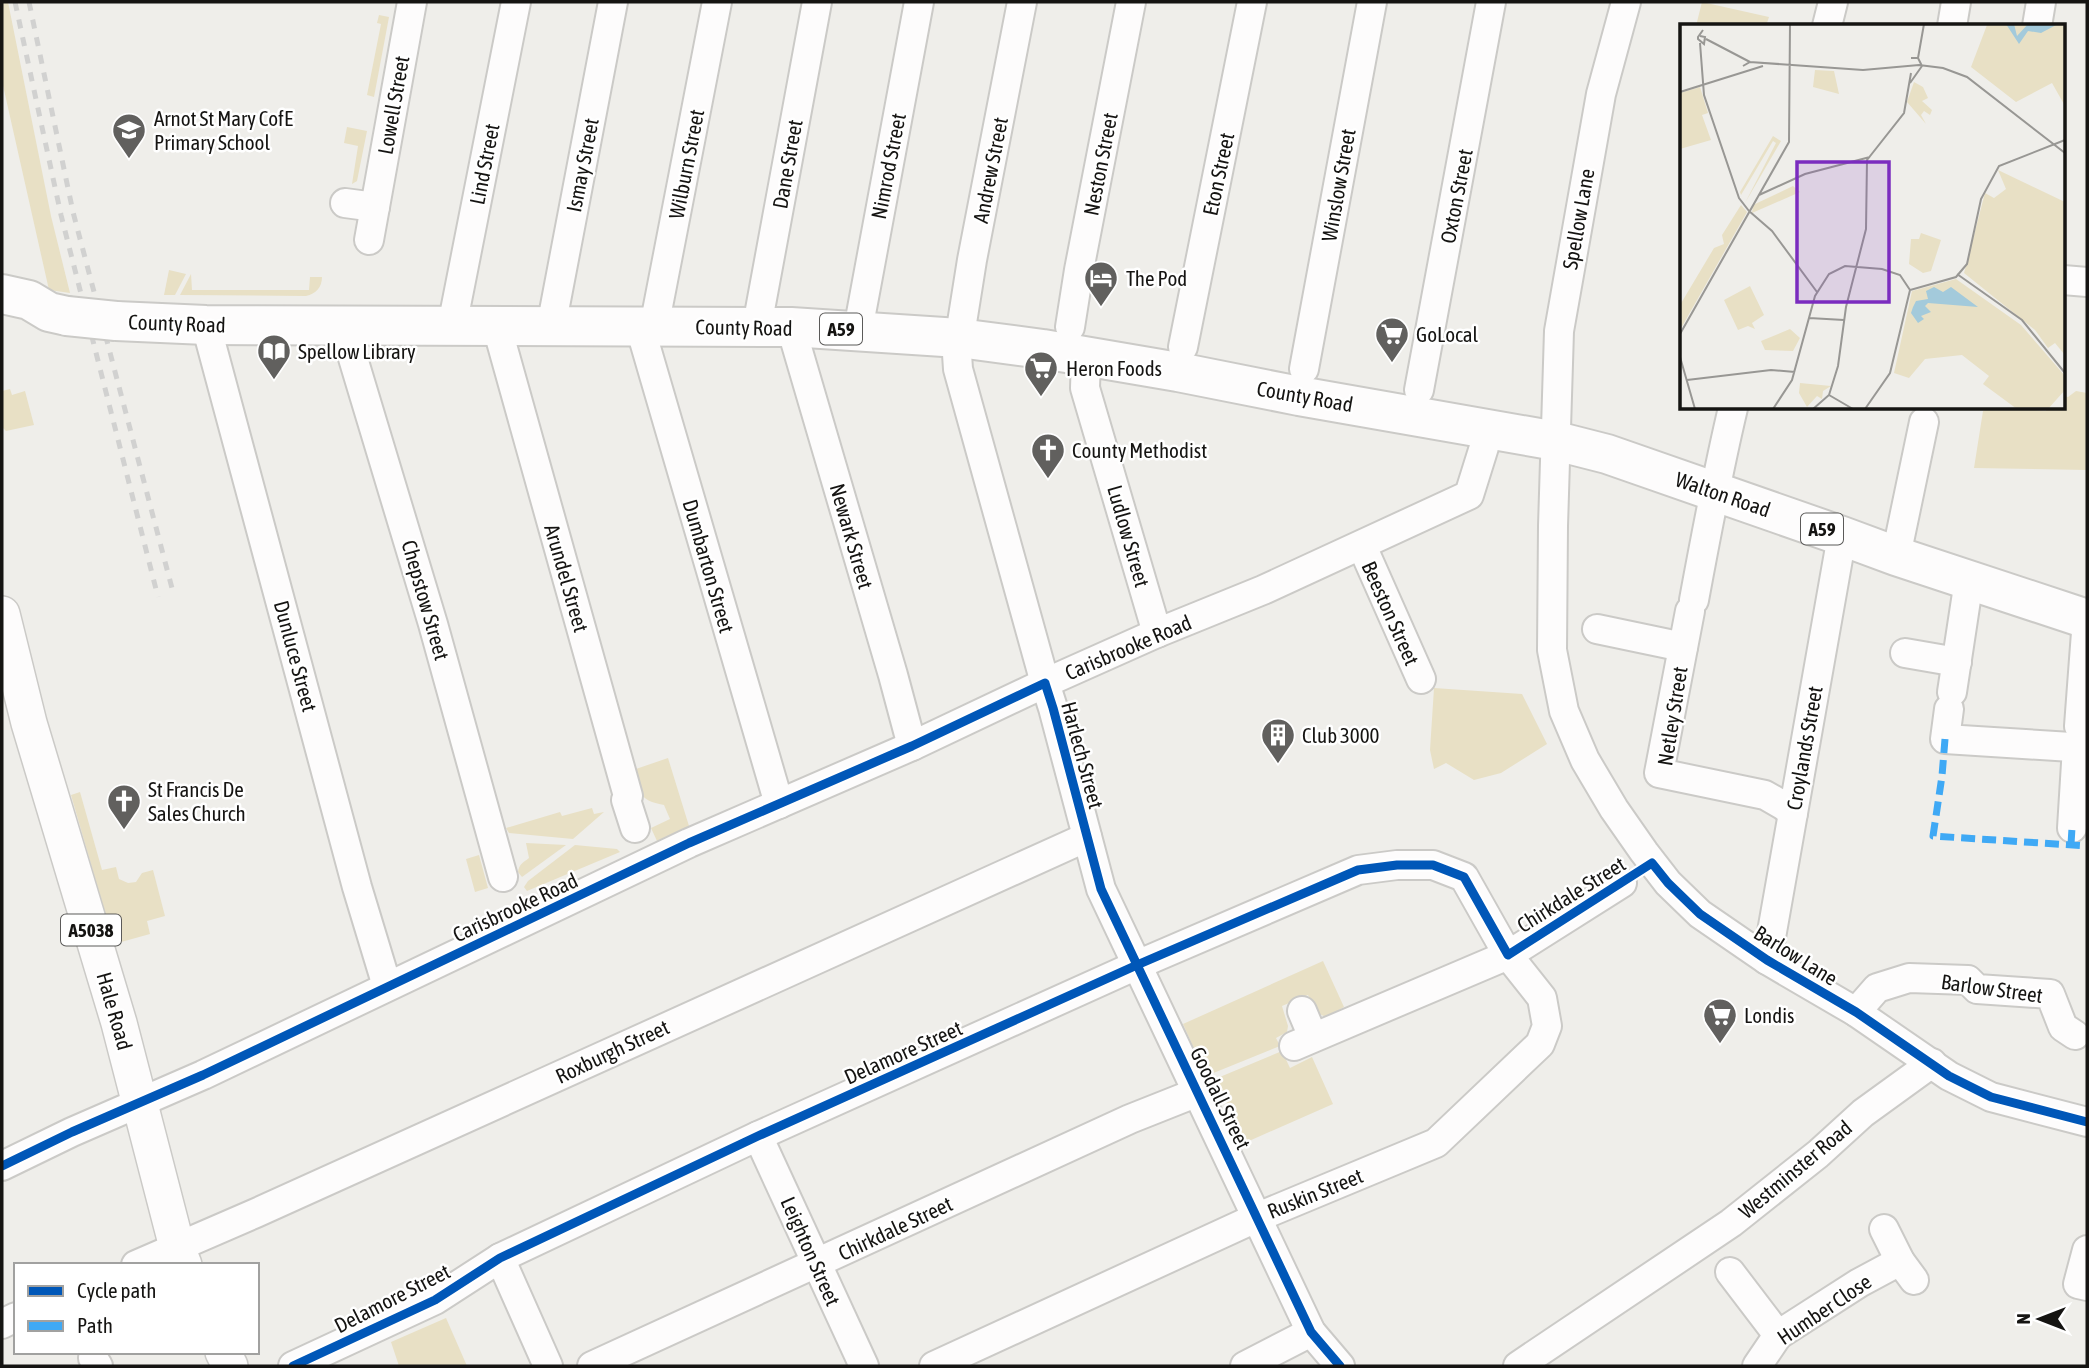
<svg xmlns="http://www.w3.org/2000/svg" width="2089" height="1368" viewBox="0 0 2089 1368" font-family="'Asap Condensed',sans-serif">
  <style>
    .green { fill: #e8e0c5 }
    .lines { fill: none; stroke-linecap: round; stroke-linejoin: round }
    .minor-casing { stroke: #cbcac7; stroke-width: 32 }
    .major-casing { stroke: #cbcac7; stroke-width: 38 }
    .highway-casing { stroke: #cbcac7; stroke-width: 42 }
    .minor { stroke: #fdfcfc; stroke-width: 28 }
    .major { stroke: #fdfcfc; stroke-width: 35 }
    .highway { stroke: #fdfcfc; stroke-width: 38 }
    .rail { stroke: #d1d1d0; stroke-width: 5; stroke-dasharray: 9 9; stroke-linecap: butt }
    .highway-bridge-casing { stroke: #cbcac7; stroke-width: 42; stroke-linecap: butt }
    .highway-bridge { stroke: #fdfcfc; stroke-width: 38 }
    .quiet { stroke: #3fa9f5; stroke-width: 7; stroke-dasharray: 14 7; stroke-linecap: butt }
    .cycleway-casing { stroke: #fff; stroke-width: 13 }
    .cycleway { stroke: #0057b8; stroke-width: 9 }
    .labels { text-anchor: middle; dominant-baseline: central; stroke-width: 5; stroke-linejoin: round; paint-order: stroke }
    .shield { fill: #fff; stroke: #5b5a59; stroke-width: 2 }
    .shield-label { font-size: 19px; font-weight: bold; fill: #151412 }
    .street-label { font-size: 21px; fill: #151412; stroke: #fff }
    .poi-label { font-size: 21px; fill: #151412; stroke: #fff; text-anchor: start }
    .inset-road { fill: none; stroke: #989794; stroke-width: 2 }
    .view { fill: #7b2cbf; fill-opacity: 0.15; stroke: #7b2cbf; stroke-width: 3.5 }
    .inset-edge { fill: none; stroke: #151412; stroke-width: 3.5 }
  </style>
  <rect width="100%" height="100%" fill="#efeeea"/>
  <!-- green -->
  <g class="green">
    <polygon points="2,2 8,2 51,216 70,293 49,290 2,81"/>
    <polygon points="1702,2 1769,17 1766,26 1696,26"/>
    <polygon points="379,15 389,17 374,97 367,95 381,24 377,23"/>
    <polygon points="347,127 367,131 357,181 352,184 358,146 344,143"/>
    <polygon points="169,270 186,274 175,295 164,295"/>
    <path d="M191 274 192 290H309L310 277H322C322 287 316 294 306 296L180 295Z"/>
    <polygon points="10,389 12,395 25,391 34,425 6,431 2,427 2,391"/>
    <path d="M2076 391 2087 393V470L1974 468 1983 411C2002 403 2026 410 2046 411L2047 408H2063V396L2068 397Z"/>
    <polygon points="1434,688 1522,694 1547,744 1501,773 1474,780 1446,763 1434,769 1430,750"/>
    <path d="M668 758 689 826 657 841 651 828 670 819 664 805C638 800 640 793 633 770Z"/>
    <polygon points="80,792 102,870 116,867 119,879 128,883 136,882 142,873 153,870 165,916 147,921 150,934 114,944 71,795"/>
    <polygon points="592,808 594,814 604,812 573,839 509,833 506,828 560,812 562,816"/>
    <path d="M526 843 566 845 522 877 518 872C519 864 524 862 529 858Z"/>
    <polygon points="575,845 617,849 620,852 527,891 524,887 528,881"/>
    <polygon points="479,855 488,888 475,892 466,859"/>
    <polygon points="1323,961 1344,1007 1326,1017 1317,1013 1308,995 1282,1006 1288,1026 1287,1032 1276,1038 1280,1046 1211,1074 1204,1071 1183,1024"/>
    <polygon points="1282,1051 1290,1068 1312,1057 1333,1104 1249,1141 1243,1138 1215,1079"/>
    <polygon points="446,1318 467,1366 399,1366 391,1342"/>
  </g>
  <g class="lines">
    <!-- minor casing -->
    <g class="minor-casing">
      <g id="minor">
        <polyline points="1022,2 972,260 957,354 958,369 1045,683 1053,708 1101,889 1311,1332 1340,1366"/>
        <polyline points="1626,2 1601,94 1559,331 1553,526 1552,650 1564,711 1585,760 1614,809 1644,852 1668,883 1700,914 1767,960 1856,1012 1949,1076 1991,1097 2087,1122"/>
        <polyline points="1827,26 1833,2"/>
        <polyline points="1952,26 1956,2"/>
        <polyline points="2037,26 2041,2"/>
        <polyline points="345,203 375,207"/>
        <polyline points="369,240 412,2"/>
        <polyline points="2063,280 2087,282"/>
        <polyline points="206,325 357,887 387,986"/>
        <polyline points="343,325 433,624 503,877"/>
        <polyline points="452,326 516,2"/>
        <polyline points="757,326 817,2"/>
        <polyline points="497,327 628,796 626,800 635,828"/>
        <polyline points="551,327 613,2"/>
        <polyline points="640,327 779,804"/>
        <polyline points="654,327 717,2"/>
        <polyline points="791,327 893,675 912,746"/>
        <polyline points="1070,327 1079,270 1131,2"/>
        <polyline points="858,330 919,2"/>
        <polyline points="1183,347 1252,2"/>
        <polyline points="1086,357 1085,388 1157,633"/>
        <polyline points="1304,369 1372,2"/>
        <polyline points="1419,390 1491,2"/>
        <polyline points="1362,546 1421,679"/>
        <polyline points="1896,556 1924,422"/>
        <path d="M1694 600C1706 535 1718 471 1733 408"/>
        <polyline points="1690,611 1659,773 1765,795 1784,806 1793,813"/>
        <polyline points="1597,629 1683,647"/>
        <polyline points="1905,653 1957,662"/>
        <polyline points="1952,692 1969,580"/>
        <polyline points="1949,709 1945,739 2087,748"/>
        <polyline points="2079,726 2087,619"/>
        <polyline points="2072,828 2077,747"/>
        <polyline points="1767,960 1842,536"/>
        <polyline points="1302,1011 1313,1037"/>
        <polyline points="1856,1012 1877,988 1909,978 1968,980 1977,989 2050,994 2063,1027 2075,1035"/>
        <polyline points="1294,1046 1508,955 1622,883"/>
        <polyline points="758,1136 864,1366"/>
        <polyline points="2,1166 72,1132 203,1075 689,843 912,746 1045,683 1157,633 1263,590 1469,495 1484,447 1486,428"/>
        <polyline points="1884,1229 1900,1261 1914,1280"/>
        <polyline points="2087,1250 2078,1284 2087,1286"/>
        <polyline points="500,1258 548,1366"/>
        <polyline points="136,1265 256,1213 1087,837"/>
        <polyline points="1730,1272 1778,1335"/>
        <polyline points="2,1324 16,1317"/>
        <polyline points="93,1358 98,1366"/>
        <polyline points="293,1366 435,1300 500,1258 758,1136 1137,965 1358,870 1397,865 1433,865 1464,877 1508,955 1542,998 1547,1026 1540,1044 1436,1143 1258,1217 934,1366"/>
        <polyline points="592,1366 1130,1119 1198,1092"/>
        <polyline points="1245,1366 1311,1332"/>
        <polyline points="1518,1366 1731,1223 1818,1154 1863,1113 1932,1063"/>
        <polyline points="1757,1366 1778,1335 1859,1283 1900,1261"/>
      </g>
    </g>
    <!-- major casing -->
    <g class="major-casing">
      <g id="major">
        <polyline points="2,614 29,723 119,1023 177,1247 184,1265"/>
        <polyline points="223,1352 230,1366"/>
      </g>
    </g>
    <!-- highway casing -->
    <g class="highway-casing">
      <g id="highway">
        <polyline points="2,294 29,300 49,312 67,316"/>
        <polyline points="116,321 206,325 791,327 959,338 1043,349 1178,372 1299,396 1556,441 1607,454 1842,536 1896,556 2087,619"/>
      </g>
    </g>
    <!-- minor -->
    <use href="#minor" class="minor"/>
    <!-- major -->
    <use href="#major" class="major"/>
    <!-- highway -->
    <use href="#highway" class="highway"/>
    <!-- rail -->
    <g class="rail">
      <polyline points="15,2 61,215 158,597"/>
      <polyline points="29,2 73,212 173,592"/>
    </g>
    <!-- highway-bridge casing -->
    <g class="highway-bridge-casing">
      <polyline id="highway-bridge" points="67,316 116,321"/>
    </g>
    <!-- highway-bridge -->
    <use href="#highway-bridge" class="highway-bridge"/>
    <!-- quiet -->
    <g class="quiet">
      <polyline points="1945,739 1942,776 1933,836 2087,846"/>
      <polyline points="2071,844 2072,828"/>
    </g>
    <!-- cycleway casing -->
    <g class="cycleway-casing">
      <g id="cycleway">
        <polyline points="2,1166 72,1132 203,1075 689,843 912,746 1045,683 1053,708 1101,889 1311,1332 1340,1366"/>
        <polyline points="293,1366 435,1300 500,1258 758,1136 1137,965 1358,870 1397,865 1433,865 1464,877 1508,955 1652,863 1668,883 1700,914 1767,960 1856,1012 1949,1076 1991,1097 2087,1122"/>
      </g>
    </g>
    <!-- cycleway -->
    <use href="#cycleway" class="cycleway"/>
  </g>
  <!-- icons -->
  <defs>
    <g id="school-pin" transform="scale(1.75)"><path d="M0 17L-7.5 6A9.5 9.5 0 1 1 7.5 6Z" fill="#61605e" stroke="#fff"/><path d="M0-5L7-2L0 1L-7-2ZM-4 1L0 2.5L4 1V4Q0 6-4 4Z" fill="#fff"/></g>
    <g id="hotel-pin" transform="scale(1.75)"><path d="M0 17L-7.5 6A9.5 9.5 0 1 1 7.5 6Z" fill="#61605e" stroke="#fff"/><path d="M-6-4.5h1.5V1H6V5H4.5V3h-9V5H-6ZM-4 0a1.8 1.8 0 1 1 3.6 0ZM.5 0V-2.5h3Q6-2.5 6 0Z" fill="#fff"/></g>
    <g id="supermarket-pin" transform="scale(1.75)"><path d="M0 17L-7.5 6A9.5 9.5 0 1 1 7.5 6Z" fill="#61605e" stroke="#fff"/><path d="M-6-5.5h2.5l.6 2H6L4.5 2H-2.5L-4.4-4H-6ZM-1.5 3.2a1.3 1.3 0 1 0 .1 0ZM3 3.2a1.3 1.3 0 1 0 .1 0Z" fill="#fff"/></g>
    <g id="library-pin" transform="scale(1.75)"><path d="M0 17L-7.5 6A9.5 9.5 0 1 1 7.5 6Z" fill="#61605e" stroke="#fff"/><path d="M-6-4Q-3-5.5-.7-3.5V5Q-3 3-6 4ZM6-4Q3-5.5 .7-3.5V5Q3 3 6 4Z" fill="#fff"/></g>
    <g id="church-pin" transform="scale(1.75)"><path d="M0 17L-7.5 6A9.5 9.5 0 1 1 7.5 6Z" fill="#61605e" stroke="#fff"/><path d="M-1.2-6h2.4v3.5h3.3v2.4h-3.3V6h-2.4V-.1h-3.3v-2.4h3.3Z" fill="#fff"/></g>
    <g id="building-pin" transform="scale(1.75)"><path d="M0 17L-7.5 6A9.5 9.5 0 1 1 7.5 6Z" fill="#61605e" stroke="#fff"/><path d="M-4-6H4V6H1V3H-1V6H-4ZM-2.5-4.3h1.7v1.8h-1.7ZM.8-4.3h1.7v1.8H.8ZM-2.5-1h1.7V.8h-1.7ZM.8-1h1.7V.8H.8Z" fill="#fff"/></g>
  </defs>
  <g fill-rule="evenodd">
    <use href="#school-pin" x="129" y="130"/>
    <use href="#hotel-pin" x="1101" y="278"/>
    <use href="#supermarket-pin" x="1392" y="334"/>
    <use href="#library-pin" x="274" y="351"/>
    <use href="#supermarket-pin" x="1041" y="368"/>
    <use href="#church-pin" x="1048" y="450"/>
    <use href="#building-pin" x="1278" y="735"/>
    <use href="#church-pin" x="124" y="801"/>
    <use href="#supermarket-pin" x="1720" y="1015"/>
  </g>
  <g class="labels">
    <!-- shield labels -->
    <g class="shield">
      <rect x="820" y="313.5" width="42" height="31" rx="5"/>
      <rect x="1801" y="513.5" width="42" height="31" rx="5"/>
      <rect x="61" y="914.5" width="60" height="31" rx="5"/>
    </g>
    <g class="shield-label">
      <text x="841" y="329">A59</text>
      <text x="1822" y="529">A59</text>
      <text x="91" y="930">A5038</text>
    </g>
    <!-- street labels -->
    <g class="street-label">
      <text transform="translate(393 105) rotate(-80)">Lowell Street</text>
      <text transform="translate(484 164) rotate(-79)">Lind Street</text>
      <text transform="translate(686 164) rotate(-79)">Wilburn Street</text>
      <text transform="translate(787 164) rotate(-80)">Dane Street</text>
      <text transform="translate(1100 164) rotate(-79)">Neston Street</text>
      <text transform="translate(582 165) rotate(-79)">Ismay Street</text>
      <text transform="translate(888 166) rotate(-79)">Nimrod Street</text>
      <text transform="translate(990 170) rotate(-79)">Andrew Street</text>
      <text transform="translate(1218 174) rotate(-78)">Eton Street</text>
      <text transform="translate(1338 185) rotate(-80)">Winslow Street</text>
      <text transform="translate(1456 196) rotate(-79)">Oxton Street</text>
      <text transform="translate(1578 219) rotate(-80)">Spellow Lane</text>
      <text transform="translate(177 323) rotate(2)">County Road</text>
      <text transform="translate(744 327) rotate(1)">County Road</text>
      <text transform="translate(1305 396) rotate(10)">County Road</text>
      <text transform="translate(1723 494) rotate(19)">Walton Road</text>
      <text transform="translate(852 536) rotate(74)">Newark Street</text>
      <text transform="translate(1129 536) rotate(74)">Ludlow Street</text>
      <text transform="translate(709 566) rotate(74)">Dumbarton Street</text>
      <text transform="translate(567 578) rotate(74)">Arundel Street</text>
      <text transform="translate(426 600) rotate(74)">Chepstow Street</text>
      <text transform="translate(1391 613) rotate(66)">Beeston Street</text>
      <text transform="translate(1128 647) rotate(-23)">Carisbrooke Road</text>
      <text transform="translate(296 656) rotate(75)">Dunluce Street</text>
      <text transform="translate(1672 716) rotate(-81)">Netley Street</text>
      <text transform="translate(1804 748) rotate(-80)">Croylands Street</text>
      <text transform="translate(1083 755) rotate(75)">Harlech Street</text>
      <text transform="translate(1571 894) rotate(-32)">Chirkdale Street</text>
      <text transform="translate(515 907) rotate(-25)">Carisbrooke Road</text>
      <text transform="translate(1796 955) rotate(32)">Barlow Lane</text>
      <text transform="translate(1992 988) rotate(8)">Barlow Street</text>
      <text transform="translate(115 1011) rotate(74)">Hale Road</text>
      <text transform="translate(612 1051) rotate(-25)">Roxburgh Street</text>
      <text transform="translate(903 1052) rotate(-24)">Delamore Street</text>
      <text transform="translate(1221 1098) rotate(64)">Goodall Street</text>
      <text transform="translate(1795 1169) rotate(-40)">Westminster Road</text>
      <text transform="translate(1315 1193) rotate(-22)">Ruskin Street</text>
      <text transform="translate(895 1228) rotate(-25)">Chirkdale Street</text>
      <text transform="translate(811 1251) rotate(66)">Leighton Street</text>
      <text transform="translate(392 1298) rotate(-27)">Delamore Street</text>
      <text transform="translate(1824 1309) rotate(-34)">Humber Close</text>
    </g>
    <!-- poi labels -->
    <g class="poi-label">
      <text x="154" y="118">Arnot St Mary CofE<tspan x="154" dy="24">Primary School</tspan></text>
      <text x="1126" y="278">The Pod</text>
      <text x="1416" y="334">GoLocal</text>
      <text x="298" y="351">Spellow Library</text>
      <text x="1066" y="368">Heron Foods</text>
      <text x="1072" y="450">County Methodist</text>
      <text x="1302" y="735">Club 3000</text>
      <text x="148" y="789">St Francis De<tspan x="148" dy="24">Sales Church</tspan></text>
      <text x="1744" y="1015">Londis</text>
    </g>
  </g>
  <!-- overview -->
  <g transform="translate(1680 24)">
    <rect width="385" height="385" fill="#efeeea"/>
    <path d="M385 0V82L372 59 336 78 291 43 307 1ZM135 46 154 47 159 70 133 63ZM234 58 243 63 248 74 242 77 252 86 250 91 244 87 241 91 246 100 227 78ZM20 63 28 89 22 91 31 116 0 125V69ZM93 112 101 117 65 179 96 119 93 117 61 171 60 168ZM318 146 385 178 384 330 375 319 368 324 355 306 284 249 305 169 314 174 326 165ZM113 162 120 168 72 189 73 181ZM61 181 67 188 0 306V281L34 224 44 220 42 211ZM241 209 261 216 251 247 243 249 229 240 231 215H239ZM276 255 341 301 385 352V366L368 385H337L303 360 309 352 282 331 245 335 229 354 214 349 232 267ZM70 262 84 291 72 299 75 305 68 302 58 306 44 276ZM110 305 120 314 113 327 85 326 81 317ZM120 359 151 362 143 367 142 375 137 372 127 383 119 369Z" fill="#e8e0c5"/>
    <path d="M326 0H334L337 12 348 0H378L361 9 348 7 339 20ZM254 263 263 268 271 263 298 283 248 279 245 282 251 288 241 292 244 295 238 299 231 289 233 283 236 277 248 275 246 267Z" fill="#a3cadb"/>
    <path class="inset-road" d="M20 12 25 13 24 20 18 15V13L23 6M26 15 70 38M20 19 24 71 59 174 69 187M238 34 244 0M63 42 70 38 183 46 239 41 263 44 287 53 385 129M230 59 242 42 238 34H231M0 68 83 42M79 171 125 150 190 133M69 187 92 207 137 268M277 250 342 296 385 349M129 294 164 296M0 310 109 118 110 0M0 333 15 385M7 356 91 346 115 348M149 371 173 385M93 385 112 356 135 272 149 250 165 242 202 245 220 251 230 266M133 385 149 371 158 342 166 283 186 205 187 136 224 89 231 49M185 385 210 349 230 266 276 253 287 240 301 175 319 142 385 116"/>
    <path class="view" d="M117 138H209V278H117Z"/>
    <rect width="385" height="385" class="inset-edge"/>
  </g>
  <!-- border -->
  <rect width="2089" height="1368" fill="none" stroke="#151412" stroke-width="7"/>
  <!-- legend -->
  <rect x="14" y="1263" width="245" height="91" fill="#ffffff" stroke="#a1a1a0" stroke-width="2"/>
  <rect x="28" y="1286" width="35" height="10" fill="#0057b8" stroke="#a1a1a0" stroke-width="2"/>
  <text x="77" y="1298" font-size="21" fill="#151412">Cycle path</text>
  <rect x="28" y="1321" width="35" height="10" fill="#3fa9f5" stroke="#a1a1a0" stroke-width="2"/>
  <text x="77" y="1333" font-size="21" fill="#151412">Path</text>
  <!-- north arrow -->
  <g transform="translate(2040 1319) rotate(270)" stroke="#ffffff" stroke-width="5" paint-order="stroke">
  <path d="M0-5L12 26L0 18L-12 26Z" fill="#151412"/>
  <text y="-10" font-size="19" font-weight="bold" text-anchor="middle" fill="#151412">N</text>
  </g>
</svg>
